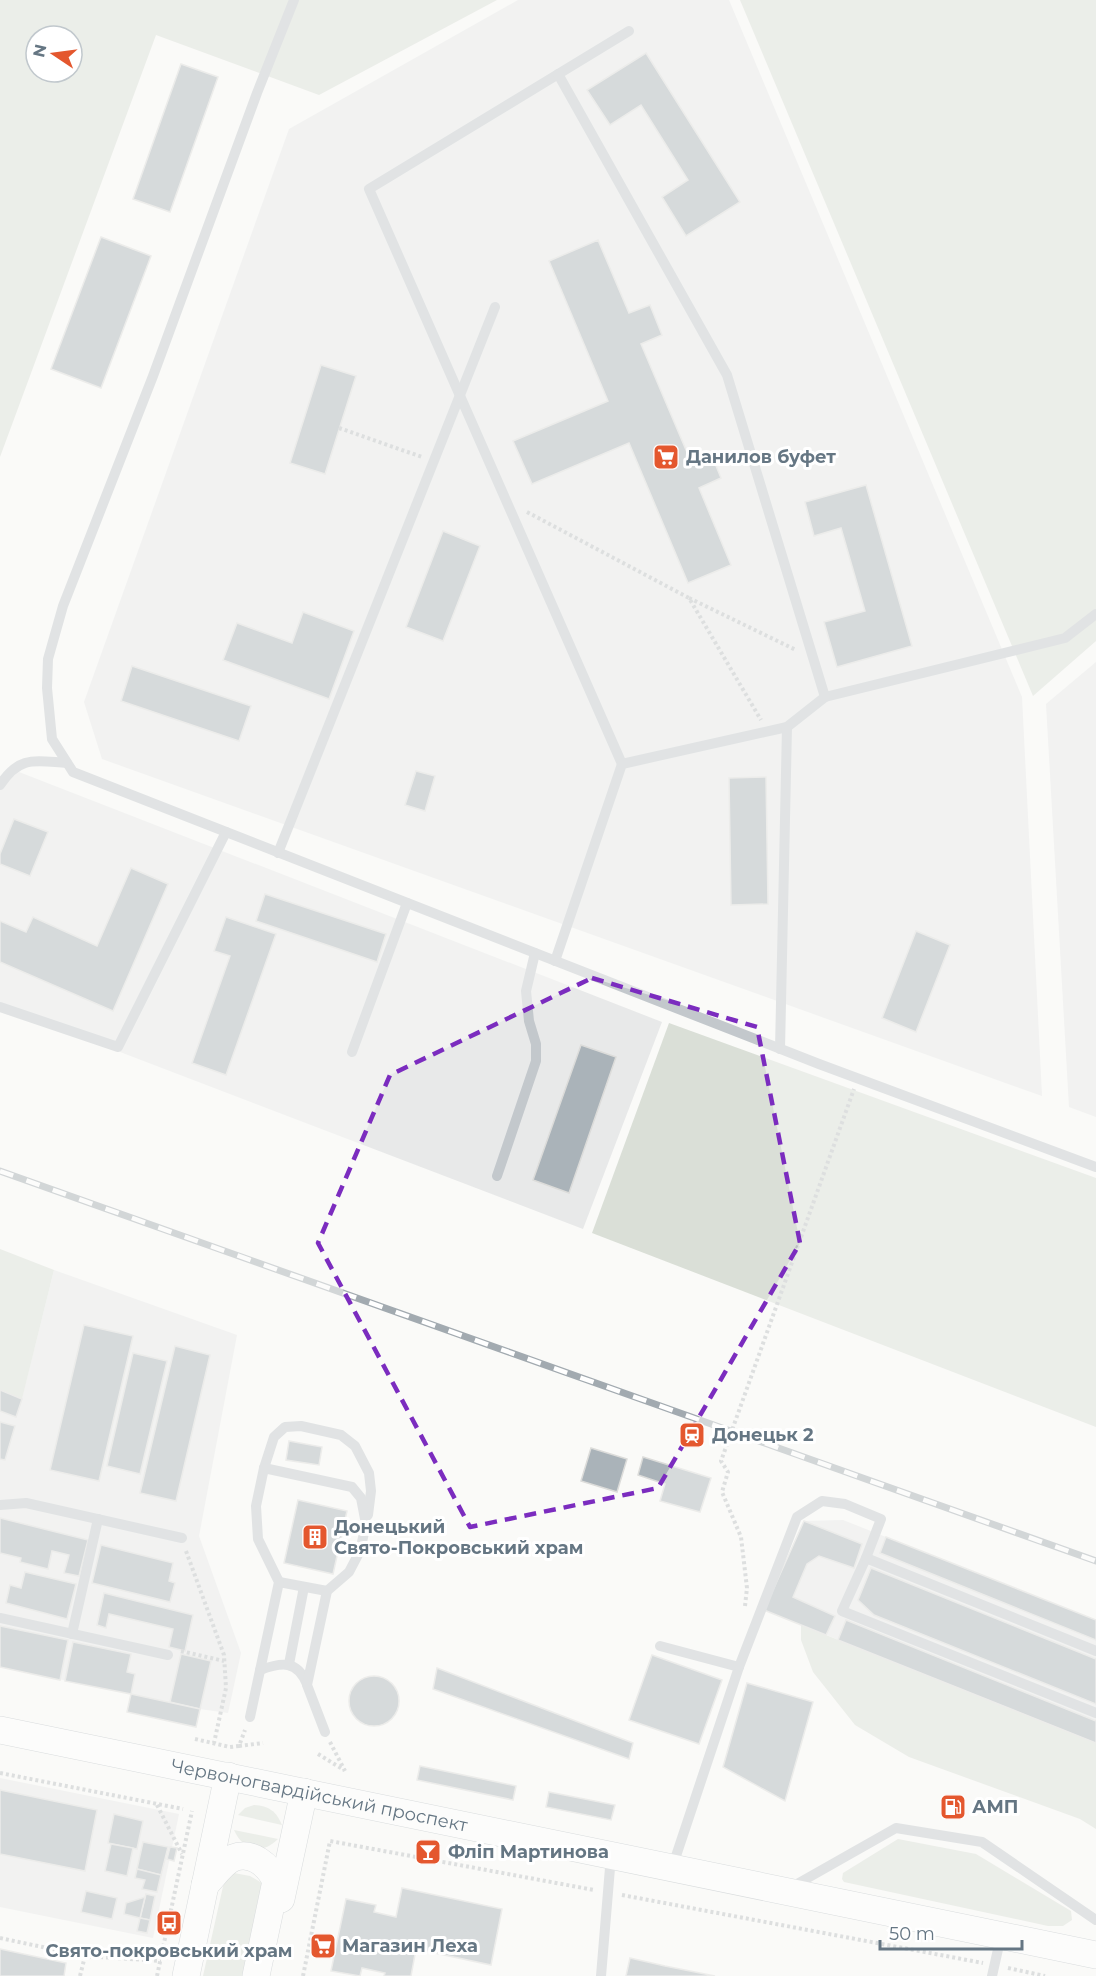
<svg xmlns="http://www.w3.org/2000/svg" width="1096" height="1976" viewBox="0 0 1096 1976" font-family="Montserrat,sans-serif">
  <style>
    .built { fill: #e8e9e9 }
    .green { fill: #dadfd7; fill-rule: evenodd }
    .building { fill: #aab3b9; stroke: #dcdcda; stroke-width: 1.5 }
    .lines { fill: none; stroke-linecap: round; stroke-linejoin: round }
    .secondary-casing { stroke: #b3babf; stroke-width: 28 }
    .path { stroke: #bbbfc2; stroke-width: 4; stroke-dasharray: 3 3; stroke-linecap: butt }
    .service { stroke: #c3c8cc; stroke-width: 10 }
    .secondary { stroke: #fff; stroke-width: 27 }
    .rail-casing { stroke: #a2aab0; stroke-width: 7 }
    .rail { stroke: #fff; stroke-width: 4.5; stroke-dasharray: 14; stroke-linecap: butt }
    .marked { fill: none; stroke: #7b2cbf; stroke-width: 4.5; stroke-dasharray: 12 8; stroke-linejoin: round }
    .labels { text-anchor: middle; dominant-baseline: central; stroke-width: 6; stroke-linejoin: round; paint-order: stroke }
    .poi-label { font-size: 18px; font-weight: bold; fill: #657683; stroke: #fff; text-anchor: start }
    .street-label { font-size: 18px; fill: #657683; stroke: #fff }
  </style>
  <rect width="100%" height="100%" fill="#fafaf8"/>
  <!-- built -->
  <g class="built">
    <polygon points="518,0 729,0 1022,697 1042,1096 102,759 84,702 289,129"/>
    <polygon points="1096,662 1096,1117 1069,1107 1046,704"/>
    <polygon points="19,772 662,1022 583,1229 0,1006 0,785"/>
    <polygon points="54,1270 237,1335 199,1536 241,1653 228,1713 200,1709 196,1727 127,1712 131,1694 0,1667 0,1390 22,1398"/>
    <polygon points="843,1520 1096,1620 1096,1743 764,1610 804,1521"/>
    <polygon points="0,1778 179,1814 153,1938 0,1907"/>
  </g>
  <!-- green -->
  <g class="green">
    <path d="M0 0H497L319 95 156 35 0 457ZM36 36H72V72H36Z"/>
    <polygon points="740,0 1096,0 1096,641 1033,696"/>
    <polygon points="669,1023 1096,1178 1096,1427 592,1233"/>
    <polygon points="0,1249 54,1270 22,1399 0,1390"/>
    <polygon points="801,1625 1096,1743 1096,1829 1080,1819 909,1757 855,1725 813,1672 801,1640"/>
    <path d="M254 1805C269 1806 276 1811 282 1825L238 1815 245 1808Z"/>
    <path d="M234 1830 278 1839C262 1855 243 1851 234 1830Z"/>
    <polygon points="898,1839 976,1854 1071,1911 1072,1920 1063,1926 1048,1926 844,1882 842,1879 843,1873"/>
    <polygon points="234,1873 250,1876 262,1883 263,1899 246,1976 203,1976 224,1882"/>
  </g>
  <!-- building -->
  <g class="building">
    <polygon points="646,53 740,202 686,236 662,197 688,180 641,105 610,125 587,90"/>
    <polygon points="181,64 218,77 170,212 133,199"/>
    <polygon points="101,237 151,256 101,388 51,369"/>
    <polygon points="598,240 629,313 650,305 662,335 641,344 692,464 712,456 721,478 699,488 731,565 688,583 629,443 532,484 513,441 608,401 549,261"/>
    <polygon points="321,365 356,376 325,474 290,463"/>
    <polygon points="866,485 912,646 837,667 824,622 865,611 841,528 814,536 805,502"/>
    <polygon points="443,531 480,546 443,641 406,627"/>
    <polygon points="303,612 354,631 329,699 223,660 237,623 292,643"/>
    <polygon points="132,666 251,706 239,741 121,701"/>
    <polygon points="416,771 435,776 425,811 405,805"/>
    <polygon points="766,777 768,904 731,905 729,778"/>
    <polygon points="14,819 48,832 30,876 0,864 0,854"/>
    <polygon points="131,868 168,884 113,1011 0,962 0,921 26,932 33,917 97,946"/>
    <polygon points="265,894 386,934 377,962 256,921"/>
    <polygon points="226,917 276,934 226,1075 192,1063 230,956 214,951"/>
    <polygon points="916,931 950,945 916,1032 882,1018"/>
    <polygon points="581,1045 616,1057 569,1193 533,1180"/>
    <polygon points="84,1325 133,1336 99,1481 50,1470"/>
    <polygon points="175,1346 210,1355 176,1501 140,1493"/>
    <polygon points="133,1353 167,1361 140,1474 107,1466"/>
    <polygon points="0,1390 22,1399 16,1417 0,1411"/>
    <polygon points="0,1422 15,1426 5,1460 0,1459"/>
    <polygon points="289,1441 322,1447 319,1465 286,1460"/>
    <polygon points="591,1448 627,1459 617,1492 581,1481"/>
    <polygon points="643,1457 711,1478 700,1512 660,1501 665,1484 638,1475"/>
    <polygon points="298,1500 347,1511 333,1574 284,1563"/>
    <polygon points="0,1518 88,1540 79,1576 64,1573 69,1555 52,1551 48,1569 20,1562 21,1558 0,1553"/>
    <polygon points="804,1521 862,1544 854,1568 819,1556 807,1564 793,1597 835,1616 826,1635 764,1610"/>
    <polygon points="886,1537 1096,1620 1096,1640 880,1553"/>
    <polygon points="101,1545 173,1563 169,1581 175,1583 170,1602 92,1583"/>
    <polygon points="871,1568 1096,1659 1096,1704 874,1615 858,1600"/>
    <polygon points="25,1572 76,1584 67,1619 6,1603 10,1585 21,1588"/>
    <polygon points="104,1593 193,1615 185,1651 169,1647 173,1629 109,1614 106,1628 97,1625"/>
    <polygon points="846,1620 1096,1721 1096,1743 838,1640"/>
    <polygon points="0,1626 68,1640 60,1680 0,1667"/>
    <polygon points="73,1642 131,1654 127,1672 135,1674 131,1694 65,1681"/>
    <polygon points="181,1654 211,1661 200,1709 170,1702"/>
    <polygon points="652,1655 722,1680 699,1744 629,1720"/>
    <polygon points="437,1668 633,1743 629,1759 433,1689"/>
    <circle cx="374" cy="1701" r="25"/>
    <polygon points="747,1683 813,1702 785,1801 723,1767"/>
    <polygon points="131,1694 200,1709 196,1727 127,1712"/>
    <polygon points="420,1766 516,1786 513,1800 417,1780"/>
    <polygon points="0,1790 97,1810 85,1871 0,1854"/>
    <polygon points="549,1792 615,1805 611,1820 546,1807"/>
    <polygon points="114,1814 143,1821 137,1849 108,1843"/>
    <polygon points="143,1842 168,1847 161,1875 137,1869"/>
    <polygon points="111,1844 133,1848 127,1876 105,1871"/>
    <polygon points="170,1847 177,1848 174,1861 167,1859"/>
    <polygon points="137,1869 161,1875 157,1892 142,1889 145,1880 135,1878"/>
    <polygon points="402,1888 502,1909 491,1965 416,1949 411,1976 384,1976 385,1973 362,1968 360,1976 331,1971 346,1899 376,1905 374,1912 396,1917"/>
    <polygon points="86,1891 117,1898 112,1919 81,1912"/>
    <polygon points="146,1894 155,1896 150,1920 140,1918"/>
    <polygon points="145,1897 140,1918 124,1914 126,1903"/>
    <polygon points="140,1918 150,1920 147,1933 137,1931"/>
    <polygon points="0,1949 66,1963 64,1976 0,1976"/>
    <polygon points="630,1958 665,1966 715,1976 626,1976"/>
  </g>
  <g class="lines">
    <!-- secondary casing -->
    <g class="secondary-casing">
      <g id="secondary">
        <path id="s1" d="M0 1730 1096 1955"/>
        <path d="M205 1885C213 1877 222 1863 233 1858 252 1850 269 1866 276 1881L256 1976"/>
        <polyline points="281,1899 304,1792"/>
        <polyline points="186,1976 228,1776"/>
      </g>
    </g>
    <!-- path -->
    <g class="path">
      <polyline points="339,428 422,457"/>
      <polyline points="527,512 689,598 761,720"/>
      <polyline points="689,598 796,650"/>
      <polyline points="186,1551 224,1655 226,1688 214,1743"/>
      <polyline points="745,1606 747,1588 741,1537 722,1492 728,1472 721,1461 854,1089"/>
      <polyline points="181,1651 224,1661"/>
      <polyline points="195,1739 230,1747 239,1746 245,1730"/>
      <polyline points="330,1742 345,1771"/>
      <polyline points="239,1746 263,1743"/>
      <polyline points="318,1754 344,1770"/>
      <polyline points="0,1773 183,1809"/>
      <polyline points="157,1805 182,1854"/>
      <polyline points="622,1895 983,1963"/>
      <polyline points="0,1938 85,1956 161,1961"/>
      <polyline points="1008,1968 1045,1976"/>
      <polyline points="80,1976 85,1956"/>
      <polyline points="157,1976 192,1811"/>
      <polyline points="303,1976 330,1841 594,1890"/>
    </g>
    <!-- service -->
    <g class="service">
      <polyline points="294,0 257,93 153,376 63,606 48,659 47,688 52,739 73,772 819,1064 1096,1167"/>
      <polyline points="825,697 1065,638 1096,614"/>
      <polyline points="622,764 369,189 629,31"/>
      <path d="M0 785C20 755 35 761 67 763"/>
      <polyline points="278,853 495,307"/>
      <polyline points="555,961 622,764 787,727 825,697 727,375 558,74"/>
      <polyline points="0,1007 118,1047 226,832"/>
      <polyline points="780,1049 787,727"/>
      <polyline points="352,1052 407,903"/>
      <polyline points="497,1176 536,1061 536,1044 529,1021 526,991 535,953"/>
      <polyline points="264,1468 274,1437 285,1427 301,1426 341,1435 355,1446 369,1473 371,1491 368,1515"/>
      <polyline points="0,1505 26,1503 182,1538"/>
      <polyline points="279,1582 327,1591"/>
      <polyline points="0,1618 168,1655"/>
      <polyline points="72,1634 98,1519"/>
      <polyline points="660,1646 739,1667 672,1868"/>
      <polyline points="1096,1651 866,1558 842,1611 1096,1713"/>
      <polyline points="289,1664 304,1587"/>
      <polyline points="739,1667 797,1517 822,1501 845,1504 881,1519 866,1558"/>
      <path d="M260 1670C282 1662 297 1660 307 1684"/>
      <polyline points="250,1717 279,1582 258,1539 256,1506 264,1468 352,1487 361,1498 366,1524 360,1551 349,1572 327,1591 307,1685 325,1732"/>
      <polyline points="790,1888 896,1828 982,1842 1096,1920"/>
      <polyline points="601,1976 611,1856"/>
      <polyline points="992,1976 1001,1936"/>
    </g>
    <!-- secondary -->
    <use href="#secondary" class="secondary"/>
    <!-- rail casing -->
    <g class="rail-casing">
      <polyline id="rail" points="0,1171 1096,1561"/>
    </g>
    <!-- rail -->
    <use href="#rail" class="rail"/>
  </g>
  <!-- marked area -->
  <path d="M0 0H1096V1976H0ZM592 978 757 1027 800 1243 658 1488 470 1527 318 1243 390 1075Z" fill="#fafaf8" fill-opacity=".55" fill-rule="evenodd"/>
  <path class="marked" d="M592 978 757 1027 800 1243 658 1488 470 1527 318 1243 390 1075Z"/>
  <!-- icons -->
  <defs>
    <g id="supermarket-square" transform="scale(1.35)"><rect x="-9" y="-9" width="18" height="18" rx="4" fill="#e4572e" stroke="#fff"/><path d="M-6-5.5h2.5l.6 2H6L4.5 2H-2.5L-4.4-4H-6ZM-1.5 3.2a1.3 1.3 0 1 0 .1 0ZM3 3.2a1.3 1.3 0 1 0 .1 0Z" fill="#fff"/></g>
    <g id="station-square" transform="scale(1.35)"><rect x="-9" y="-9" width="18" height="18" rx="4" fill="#e4572e" stroke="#fff"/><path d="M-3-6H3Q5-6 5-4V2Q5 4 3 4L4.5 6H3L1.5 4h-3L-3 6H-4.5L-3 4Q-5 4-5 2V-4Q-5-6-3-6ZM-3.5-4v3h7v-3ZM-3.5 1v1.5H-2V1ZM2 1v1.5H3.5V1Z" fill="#fff"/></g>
    <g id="building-square" transform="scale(1.35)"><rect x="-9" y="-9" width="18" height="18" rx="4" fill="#e4572e" stroke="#fff"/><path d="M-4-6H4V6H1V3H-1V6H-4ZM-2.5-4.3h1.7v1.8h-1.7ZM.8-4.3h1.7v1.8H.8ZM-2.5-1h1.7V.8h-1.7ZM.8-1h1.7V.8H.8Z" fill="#fff"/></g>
    <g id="fuel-square" transform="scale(1.35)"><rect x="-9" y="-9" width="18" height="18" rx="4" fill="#e4572e" stroke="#fff"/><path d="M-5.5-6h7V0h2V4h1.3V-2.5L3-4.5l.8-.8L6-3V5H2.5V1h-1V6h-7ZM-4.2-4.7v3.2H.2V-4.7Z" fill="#fff"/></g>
    <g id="bar-square" transform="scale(1.35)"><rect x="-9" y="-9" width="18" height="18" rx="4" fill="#e4572e" stroke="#fff"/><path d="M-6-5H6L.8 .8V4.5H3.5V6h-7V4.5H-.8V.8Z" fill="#fff"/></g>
    <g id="bus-square" transform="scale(1.35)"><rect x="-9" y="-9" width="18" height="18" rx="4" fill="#e4572e" stroke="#fff"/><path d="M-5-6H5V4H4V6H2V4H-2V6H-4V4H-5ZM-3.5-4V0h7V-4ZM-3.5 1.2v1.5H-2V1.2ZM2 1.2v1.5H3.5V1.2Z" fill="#fff"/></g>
  </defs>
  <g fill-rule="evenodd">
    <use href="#supermarket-square" x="666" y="457"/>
    <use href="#station-square" x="692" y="1435"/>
    <use href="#building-square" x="315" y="1537"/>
    <use href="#fuel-square" x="953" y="1807"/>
    <use href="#bar-square" x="428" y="1852"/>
    <use href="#bus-square" x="169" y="1923"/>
    <use href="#supermarket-square" x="323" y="1946"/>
  </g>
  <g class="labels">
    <!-- poi labels -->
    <g class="poi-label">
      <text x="686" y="457">Данилов буфет</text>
      <text x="712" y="1435">Донецьк 2</text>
      <text x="334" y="1527">Донецький<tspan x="334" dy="21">Свято-Покровський храм</tspan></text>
      <text x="972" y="1807">АМП</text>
      <text x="448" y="1852">Фліп Мартинова</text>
      <text x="342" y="1946">Магазин Леха</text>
      <text x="169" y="1951" text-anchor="middle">Свято-покровський храм</text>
    </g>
    <!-- street labels -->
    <g class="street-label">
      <text stroke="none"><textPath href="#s1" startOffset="326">Червоногвардійський проспект</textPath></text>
    </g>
  </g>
  <!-- north arrow -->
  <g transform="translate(54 54) rotate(283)"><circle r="28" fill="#ffffff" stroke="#c1c8cd" stroke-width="1.5"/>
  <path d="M0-4.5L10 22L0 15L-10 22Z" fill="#e4572e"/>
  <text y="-9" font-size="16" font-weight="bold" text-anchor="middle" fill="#657683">N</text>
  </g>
  <!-- scale -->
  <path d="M880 1940v9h142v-9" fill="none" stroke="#657683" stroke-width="3"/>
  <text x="889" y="1940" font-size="18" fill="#657683" stroke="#ffffff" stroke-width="4.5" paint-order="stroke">50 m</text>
</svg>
